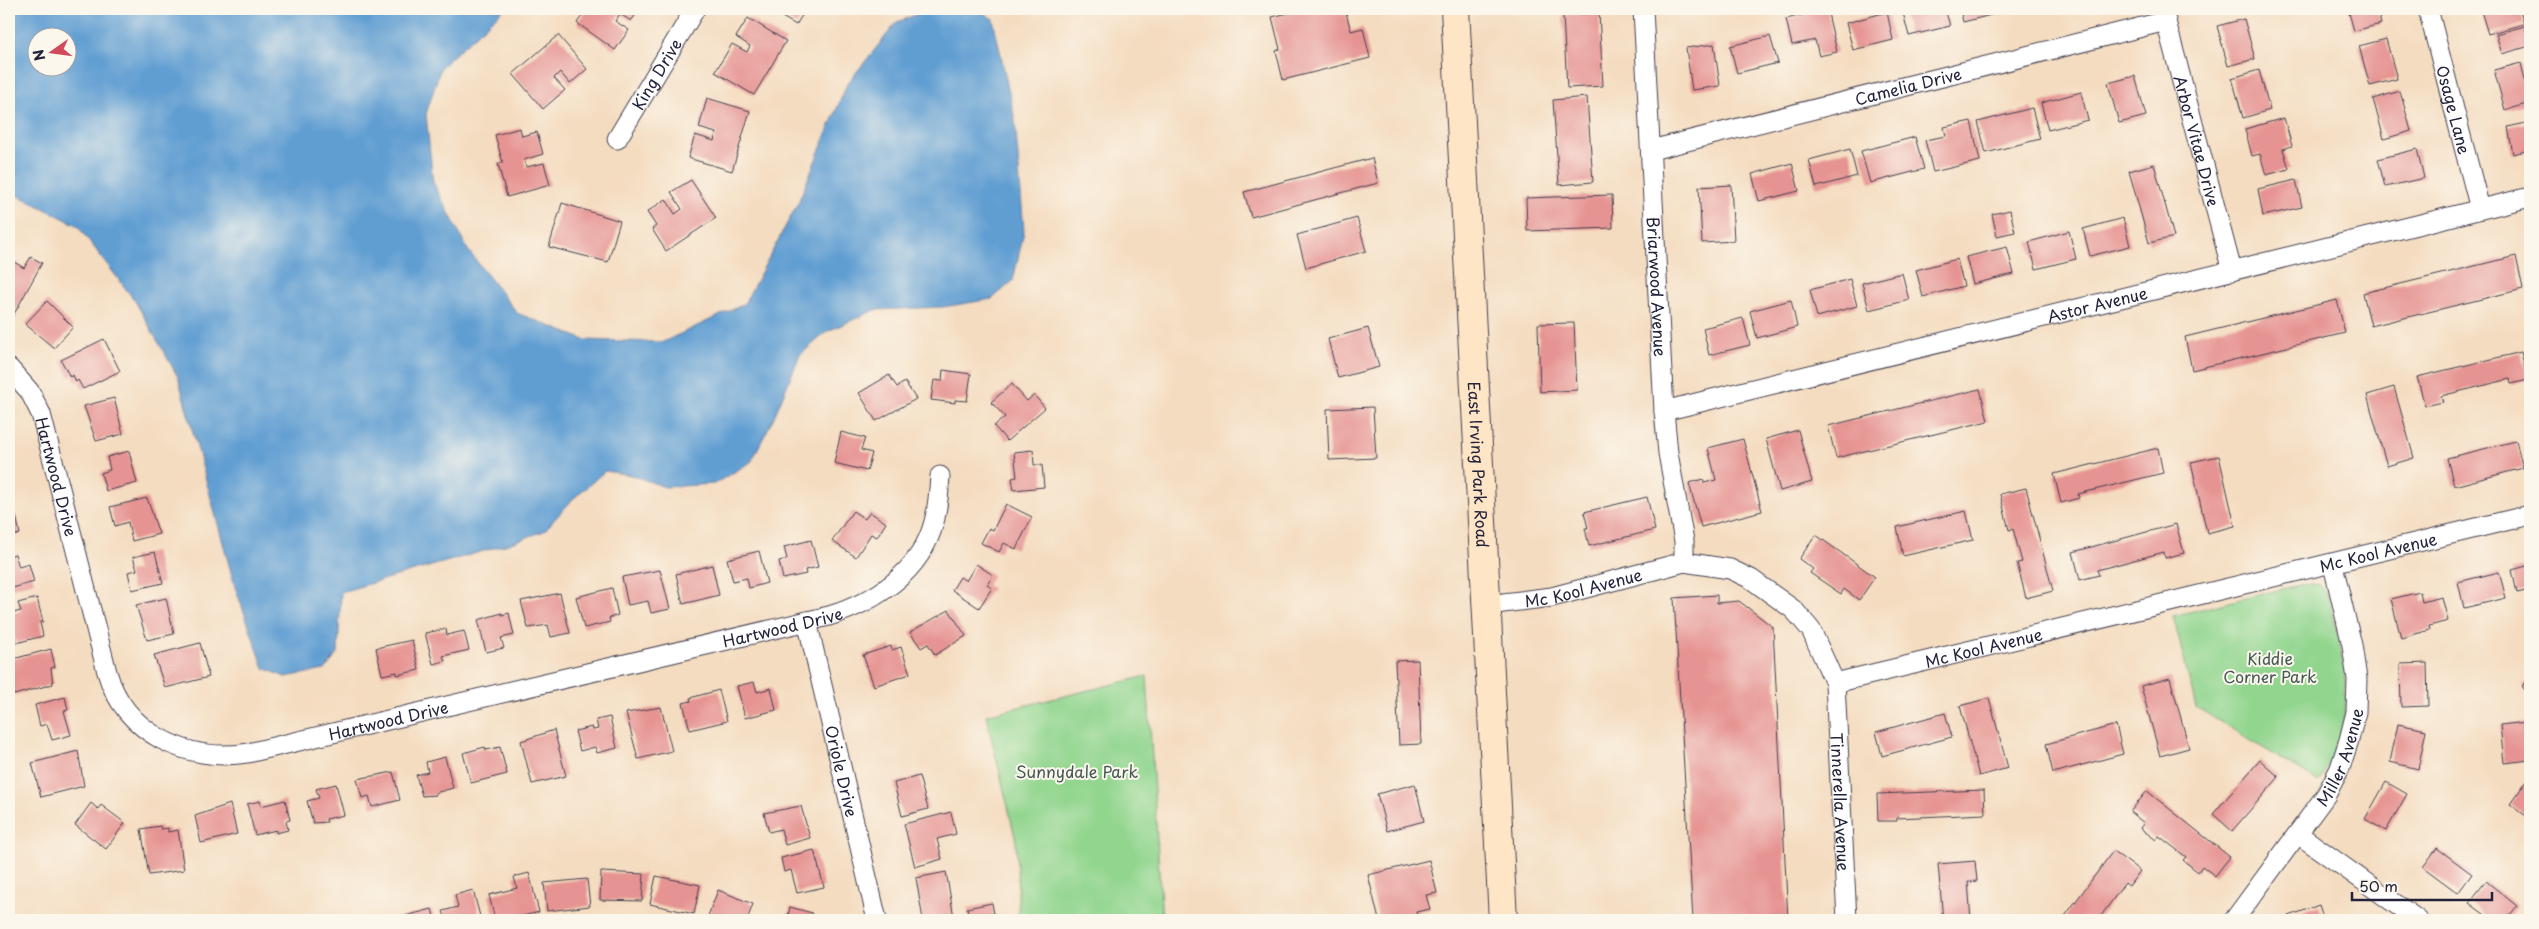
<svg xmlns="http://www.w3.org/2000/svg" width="2539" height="929" viewBox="0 0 2539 929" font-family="'Playpen Sans',sans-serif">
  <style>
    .green { fill: #91d58e; stroke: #5a7c64 }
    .water { fill: #619ed2; stroke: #426086; fill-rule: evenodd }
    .building { fill: #e69493 }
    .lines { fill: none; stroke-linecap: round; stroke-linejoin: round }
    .street-casing { stroke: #423e4f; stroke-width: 21 }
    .secondary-casing { stroke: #423e4f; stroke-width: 30 }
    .street { stroke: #fff; stroke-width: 19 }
    .secondary { stroke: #fee5c5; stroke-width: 28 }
    .labels { text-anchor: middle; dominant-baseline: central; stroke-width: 4; stroke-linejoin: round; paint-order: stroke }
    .street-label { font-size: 16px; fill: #22223b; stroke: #fbf7ec }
    .park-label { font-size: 16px; fill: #435854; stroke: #fbf7ec }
  </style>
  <rect width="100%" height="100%" fill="#fbf7ec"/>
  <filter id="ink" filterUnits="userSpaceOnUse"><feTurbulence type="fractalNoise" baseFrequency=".02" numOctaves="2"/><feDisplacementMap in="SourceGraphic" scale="10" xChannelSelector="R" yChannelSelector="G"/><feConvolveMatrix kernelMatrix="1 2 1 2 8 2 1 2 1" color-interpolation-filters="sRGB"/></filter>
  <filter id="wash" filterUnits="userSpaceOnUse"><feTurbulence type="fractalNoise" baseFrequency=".0096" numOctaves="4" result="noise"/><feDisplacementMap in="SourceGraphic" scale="20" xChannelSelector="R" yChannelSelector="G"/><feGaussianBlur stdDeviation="1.12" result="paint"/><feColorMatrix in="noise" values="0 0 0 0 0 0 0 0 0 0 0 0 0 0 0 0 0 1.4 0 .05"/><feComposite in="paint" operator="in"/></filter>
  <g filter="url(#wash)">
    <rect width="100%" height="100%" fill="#f4dcc0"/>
    <!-- green -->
    <g class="green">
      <path d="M2312 584 2320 585C2331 596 2332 613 2336 627 2350 690 2352 724 2319 782L2196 707 2173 616 2298 585Z"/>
      <polygon points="1147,676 1162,920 1019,920 1016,841 986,715"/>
    </g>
    <!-- water -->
    <path class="water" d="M9 9H504L441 67 426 114 433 182 468 250 517 313 585 340 663 342 744 304 798 203 847 84 897 22 931 9H977L993 19 1015 120 1024 231 1013 281 992 299 943 307 875 310 828 331 800 355 774 417 751 462 714 484 665 487 631 475 605 471 573 499 544 531 508 544 341 592 338 653 325 670 285 677 264 668 235 587 178 377 135 301 77 225 9 191ZM38 38H68V68H38Z"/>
    <g id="blocks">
      <!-- building -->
      <g class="building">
        <polygon points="587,9 640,9 631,21 620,14 615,21 629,30 615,50 577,23"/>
        <polygon points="768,9 806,9 796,25"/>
        <polygon points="1304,9 1345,9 1351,31 1363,28 1370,58 1283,80 1276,51 1280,49 1272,17"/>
        <polygon points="1827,9 1837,52 1819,56 1815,40 1792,45 1786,19"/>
        <polygon points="1902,9 1945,9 1950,26 1909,36"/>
        <polygon points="1960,9 2003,9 2003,12 1963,22"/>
        <polygon points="2348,9 2377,9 2381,24 2354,31"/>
        <polygon points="2489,9 2520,9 2524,24 2488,34 2481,11"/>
        <polygon points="1887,12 1893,40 1853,50 1846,23"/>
        <polygon points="1599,13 1603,86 1567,88 1563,15"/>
        <polygon points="748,18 786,41 754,95 715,72 732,44 747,52 750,46 736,37"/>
        <polygon points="2244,19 2255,59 2228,66 2217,26"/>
        <polygon points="2525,26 2530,46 2502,54 2496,34"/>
        <polygon points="558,35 587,69 570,84 560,72 554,78 565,90 543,109 513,74"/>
        <polygon points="1770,36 1778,63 1737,73 1730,46"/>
        <polygon points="2386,39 2397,79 2370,86 2359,46"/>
        <polygon points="1714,44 1720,86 1692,90 1686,48"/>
        <polygon points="2521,63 2530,103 2505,110 2494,70"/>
        <polygon points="2259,70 2270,110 2243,118 2232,78"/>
        <polygon points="2135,76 2146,116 2119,123 2108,83"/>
        <polygon points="2400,91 2411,131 2384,139 2373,99"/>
        <polygon points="2081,92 2088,120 2048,130 2041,103"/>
        <polygon points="1587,97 1593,182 1559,185 1553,100"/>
        <polygon points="707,98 750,111 732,171 688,158 695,135 714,141 716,133 699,128"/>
        <polygon points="2032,108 2040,139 1986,153 1978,122"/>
        <polygon points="2284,118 2292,146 2283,149 2289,169 2266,175 2260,154 2252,156 2245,129"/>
        <polygon points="1971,121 1980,161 1933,172 1925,140 1946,136 1944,127"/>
        <polygon points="2530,122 2530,150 2513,154 2508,127"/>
        <polygon points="520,128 522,136 537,132 543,154 524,160 526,167 544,163 550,185 507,197 498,164 503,163 495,135"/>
        <polygon points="1915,137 1924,169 1870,183 1861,151"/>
        <polygon points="1850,149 1857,176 1816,187 1809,160"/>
        <polygon points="2417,149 2424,178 2385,187 2378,159"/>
        <polygon points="1372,158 1378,183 1251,217 1244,192"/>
        <polygon points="1792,163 1799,191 1759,201 1752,174"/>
        <polygon points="2154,164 2174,237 2149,243 2129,171"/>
        <polygon points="691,180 716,218 666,251 652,229 656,226 647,212 666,199 675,214 682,209 671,192"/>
        <polygon points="2296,180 2302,207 2263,216 2258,189"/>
        <polygon points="1731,185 1734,241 1702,243 1699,187"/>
        <polygon points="1612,195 1613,228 1527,231 1526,198"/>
        <polygon points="562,203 620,221 608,262 549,247"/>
        <polygon points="2010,210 2015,232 1997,236 1992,214"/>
        <polygon points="1357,218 1366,251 1306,268 1297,235"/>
        <polygon points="2123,218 2130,246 2090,256 2083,229"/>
        <polygon points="2069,231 2076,259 2036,269 2029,242"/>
        <polygon points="2007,247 2014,274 1973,284 1966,257"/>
        <polygon points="2516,256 2523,289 2371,326 2363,293"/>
        <polygon points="31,257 42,263 13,316 9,313 9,259 24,268"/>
        <polygon points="1957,259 1964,286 1923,297 1916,270"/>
        <polygon points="1902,273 1909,300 1869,310 1862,283"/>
        <polygon points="1850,279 1857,306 1817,317 1810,290"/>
        <polygon points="1791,300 1797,327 1757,338 1750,311"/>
        <polygon points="2337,300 2345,333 2192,370 2185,337"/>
        <polygon points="47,301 73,327 54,348 25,324"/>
        <polygon points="1743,318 1750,345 1709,355 1703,328"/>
        <polygon points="1574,323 1577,390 1540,392 1538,324"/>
        <polygon points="1368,328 1379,367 1338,378 1328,339"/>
        <polygon points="104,339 120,371 83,389 78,380 76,382 73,375 70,377 61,360"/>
        <polygon points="2521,352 2528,380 2511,384 2510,379 2441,396 2443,402 2425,406 2417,377"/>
        <polygon points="943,370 971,374 967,401 955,400 955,403 931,400 934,380 942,381"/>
        <polygon points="889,375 897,387 905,382 916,399 876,421 859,393"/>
        <polygon points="1012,384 1027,401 1034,395 1045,408 1007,441 994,426 1005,417 991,402"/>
        <polygon points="2394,387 2414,458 2387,466 2367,395"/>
        <polygon points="1980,389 1988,421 1836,458 1828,426"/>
        <polygon points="114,398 123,434 96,441 84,406"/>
        <polygon points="1373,407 1376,458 1329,460 1327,409"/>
        <polygon points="1798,430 1812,482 1780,491 1766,439"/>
        <polygon points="841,432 865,438 861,450 872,453 867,471 834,463"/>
        <polygon points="1743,439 1762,511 1701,527 1689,483 1703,479 1704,483 1716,480 1708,448"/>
        <polygon points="2516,441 2523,468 2454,486 2447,458"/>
        <polygon points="2158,448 2163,473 2078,494 2079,498 2061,503 2054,474"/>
        <polygon points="1033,450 1034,465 1042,465 1044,487 1014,490 1012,478 1017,477 1014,452"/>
        <polygon points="129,451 137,483 106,491 101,473 110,470 107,457"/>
        <polygon points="2219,456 2235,526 2207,533 2191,462"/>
        <polygon points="2026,488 2053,591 2026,598 2017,563 2022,562 2013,529 2009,530 2000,494"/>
        <polygon points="1647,497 1655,530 1589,546 1585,528 1588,528 1584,512"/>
        <polygon points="147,498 159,534 132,541 128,522 115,526 110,507"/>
        <polygon points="9,503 13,517 16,516 20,534 9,537"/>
        <polygon points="1006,504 1032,517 1016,549 1004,543 999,552 981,543 989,528 993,530"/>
        <polygon points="853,511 865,519 870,512 886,523 877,537 871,534 856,557 832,541"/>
        <polygon points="1966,511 1973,540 1903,556 1897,527"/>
        <polygon points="2176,524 2184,553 2165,558 2164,552 2097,570 2099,575 2080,580 2073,552"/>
        <polygon points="1816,535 1875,577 1859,600 1844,589 1841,594 1810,573 1813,569 1799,559"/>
        <polygon points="811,540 818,567 805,570 806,574 783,579 779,561 787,559 784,547"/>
        <polygon points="759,551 767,583 749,588 747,578 733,581 727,559"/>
        <polygon points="155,552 163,583 132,590 128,572 137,570 133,557"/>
        <polygon points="15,554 19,567 29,564 34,582 9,589 9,556"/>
        <polygon points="976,564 993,575 987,585 992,588 979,608 952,590 960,577 966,581"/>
        <polygon points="712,565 719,595 683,604 676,574"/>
        <polygon points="2530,565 2530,590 2517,593 2512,570"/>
        <polygon points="660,570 670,609 651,613 648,601 628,605 622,577"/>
        <polygon points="2499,572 2506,598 2464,608 2458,582"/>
        <polygon points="612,588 618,615 609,618 610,622 584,628 576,597"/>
        <polygon points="2420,592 2422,602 2442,597 2448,621 2429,626 2430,630 2401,638 2391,599"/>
        <polygon points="560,593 570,633 551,637 548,625 528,628 521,601"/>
        <polygon points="1717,595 1717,603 1739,601 1773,627 1788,920 1693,920 1674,598"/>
        <polygon points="37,598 43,622 40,622 43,636 16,643 9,614 21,611 18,603"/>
        <polygon points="166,598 174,634 147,640 136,605"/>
        <polygon points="949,610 966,636 935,655 928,644 921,648 910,632"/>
        <polygon points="502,613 502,615 509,613 514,635 501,638 504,648 486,652 478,620"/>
        <polygon points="446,629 447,635 464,631 469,650 443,656 445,661 433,664 425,633"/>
        <polygon points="412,640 419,670 397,675 397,672 382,675 376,648"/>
        <polygon points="200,643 209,677 165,688 154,655"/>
        <polygon points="891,646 892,650 901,647 910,674 874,686 863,655"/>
        <polygon points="51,649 55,667 51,668 53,684 14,695 9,677 9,660"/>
        <polygon points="1418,660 1421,744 1399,745 1395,661"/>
        <polygon points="2427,663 2428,706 2401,707 2400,664"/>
        <polygon points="2170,678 2189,748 2160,756 2141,686"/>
        <polygon points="2530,679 2530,697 2522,686"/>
        <polygon points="754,682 757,692 771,688 776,710 745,718 737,686"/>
        <polygon points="719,690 727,721 690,730 683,703 691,701 690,698"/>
        <polygon points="65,697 68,710 64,711 71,735 52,740 47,724 40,726 35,705"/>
        <polygon points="1989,698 2008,768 1979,776 1960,706"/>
        <polygon points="661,707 672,751 638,759 626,713"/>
        <polygon points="1945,713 1952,737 1882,756 1876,732"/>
        <polygon points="610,717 617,748 597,753 595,747 580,751 575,731 592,727 593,730 598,729 596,720"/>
        <polygon points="2527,722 2530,760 2504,763 2500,725"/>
        <polygon points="2398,724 2426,730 2418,769 2390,762"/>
        <polygon points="2116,725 2123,754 2053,773 2046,744"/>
        <polygon points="554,730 566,776 532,784 521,741"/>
        <polygon points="485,747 486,750 500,747 507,774 471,783 463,753"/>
        <polygon points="78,751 84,786 41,797 32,763"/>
        <polygon points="445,757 453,788 435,793 436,795 422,796 416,775 428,772 426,762"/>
        <polygon points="2260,760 2279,777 2232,831 2213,814"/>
        <polygon points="393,772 400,800 372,807 369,796 362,798 357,779"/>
        <polygon points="919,776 928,809 902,816 894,783"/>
        <polygon points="2530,776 2530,819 2510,804"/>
        <polygon points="2386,782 2407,794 2386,831 2365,819"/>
        <polygon points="336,784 344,815 326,819 327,822 313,823 307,801 319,798 316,789"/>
        <polygon points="1415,784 1424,821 1387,831 1377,794"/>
        <polygon points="1984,790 1985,814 1897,818 1897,821 1878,821 1877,794"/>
        <polygon points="2147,791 2230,857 2215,876 2202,866 2198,872 2183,860 2186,857 2159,836 2156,840 2140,828 2144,823 2130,812"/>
        <polygon points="285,800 290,820 286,821 288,830 276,833 276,830 255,835 247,804 260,801 261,806"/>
        <polygon points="91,803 98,809 101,805 125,823 106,849 75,825"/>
        <polygon points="230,804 237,834 201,843 195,816"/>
        <polygon points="801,806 810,838 785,845 781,829 769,832 764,813"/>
        <polygon points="951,812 956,834 937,839 942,859 915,867 904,824"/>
        <polygon points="160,826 161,829 168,828 168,832 178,830 184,870 149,875 141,829"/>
        <polygon points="2437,848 2472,874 2458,893 2423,867"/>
        <polygon points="814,850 824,887 797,893 791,870 784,872 781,858"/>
        <polygon points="2113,851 2140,871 2129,886 2125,883 2098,920 2062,920"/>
        <polygon points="1429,860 1437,893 1426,895 1430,909 1416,912 1418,920 1379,920 1368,875"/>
        <polygon points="1975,861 1977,881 1968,882 1971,920 1943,920 1938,864"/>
        <polygon points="601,872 644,874 642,901 600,900"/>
        <polygon points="946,872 954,917 923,920 916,878"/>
        <polygon points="529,873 539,912 506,920 495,920 489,895 517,888 514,877"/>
        <polygon points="656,876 700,885 694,914 650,904"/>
        <polygon points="587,879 590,906 547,911 544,883"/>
        <polygon points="2486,881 2517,906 2506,920 2492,920 2469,903"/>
        <polygon points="473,890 481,920 446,920 443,911 458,907 455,895"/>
        <polygon points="718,890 753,904 747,920 718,920 708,916"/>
        <polygon points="992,903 995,920 970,920 967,908"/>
        <polygon points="2319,905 2324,920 2291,920 2289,916"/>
        <polygon points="790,907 812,913 811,920 787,920"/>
        <polygon points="432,909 435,920 390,920"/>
      </g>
    </g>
  </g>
  <g filter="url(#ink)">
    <use href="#blocks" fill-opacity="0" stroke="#423e4f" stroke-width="1"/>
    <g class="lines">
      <!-- street casing -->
      <g class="street-casing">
        <g id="street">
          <path id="s1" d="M1643 9 1664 411 1668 453 1684 541V562"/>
          <path id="s2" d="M2428 9 2480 209"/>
          <path id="s3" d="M2163 10 2232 271"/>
          <path id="s4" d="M617 139 695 9"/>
          <path id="s5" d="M1651 150 2166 21"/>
          <path id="s6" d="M9 368 30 392 41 414 107 672C124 733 187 763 248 753L829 616C875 602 921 572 934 522 938 507 939 491 940 476"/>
          <path id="s7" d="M1664 411 2530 197"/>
          <path id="s8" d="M1487 605 1552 597 1684 562 1730 569 1751 579 1794 610 1811 630 1835 683 2530 515"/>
          <path id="s9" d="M807 621 877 920"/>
          <path id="s10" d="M1835 683 1847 920"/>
          <polyline points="2298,834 2418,920"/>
          <path id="s11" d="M2234 920 2326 795 2340 768 2349 740 2356 712 2357 679 2352 645 2333 565"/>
        </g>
      </g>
      <!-- secondary casing -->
      <g class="secondary-casing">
        <g id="secondary">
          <path id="s12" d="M1455 9 1503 920"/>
        </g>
      </g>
      <!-- street -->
      <use href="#street" class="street"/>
      <!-- secondary -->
      <use href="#secondary" class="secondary"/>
    </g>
  </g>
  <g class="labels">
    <!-- street labels -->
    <g class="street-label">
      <text stroke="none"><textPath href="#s4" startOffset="76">King Drive</textPath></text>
      <text stroke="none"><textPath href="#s5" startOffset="265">Camelia Drive</textPath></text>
      <text stroke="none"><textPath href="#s2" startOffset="104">Osage Lane</textPath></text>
      <text stroke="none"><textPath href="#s3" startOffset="135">Arbor Vitae Drive</textPath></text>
      <text stroke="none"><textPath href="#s1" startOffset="278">Briarwood Avenue</textPath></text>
      <text stroke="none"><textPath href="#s7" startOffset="446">Astor Avenue</textPath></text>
      <text stroke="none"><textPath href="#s12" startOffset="456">East Irving Park Road</textPath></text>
      <text stroke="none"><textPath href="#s6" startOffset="121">Hartwood Drive</textPath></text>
      <text stroke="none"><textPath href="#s8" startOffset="968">Mc Kool Avenue</textPath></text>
      <text stroke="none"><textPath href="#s8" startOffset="98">Mc Kool Avenue</textPath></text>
      <text stroke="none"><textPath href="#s6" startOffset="1050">Hartwood Drive</textPath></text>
      <text stroke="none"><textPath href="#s8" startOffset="562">Mc Kool Avenue</textPath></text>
      <text stroke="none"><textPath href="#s6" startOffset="645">Hartwood Drive</textPath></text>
      <text stroke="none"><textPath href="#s11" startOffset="196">Miller Avenue</textPath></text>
      <text stroke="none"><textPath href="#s9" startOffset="154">Oriole Drive</textPath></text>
      <text stroke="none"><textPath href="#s10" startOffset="119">Tinnerella Avenue</textPath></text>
    </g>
    <!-- park labels -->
    <g class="park-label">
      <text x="2270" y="658">Kiddie<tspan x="2270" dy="18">Corner Park</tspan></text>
      <text x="1077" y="771">Sunnydale Park</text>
    </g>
  </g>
  <!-- margin -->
  <rect width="2539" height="929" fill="none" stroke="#fbf7ec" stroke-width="30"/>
  <!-- north arrow -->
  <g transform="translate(52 52) rotate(256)"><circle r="24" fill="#fbf7ec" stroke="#a4a2a5"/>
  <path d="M0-4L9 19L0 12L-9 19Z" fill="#d1495b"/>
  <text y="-8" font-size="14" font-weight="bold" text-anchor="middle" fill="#22223b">N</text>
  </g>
  <!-- scale -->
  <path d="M2352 892v8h140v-8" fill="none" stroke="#22223b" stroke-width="2.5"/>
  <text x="2359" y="892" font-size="15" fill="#22223b" stroke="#fbf7ec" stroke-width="4" paint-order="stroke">50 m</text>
</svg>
